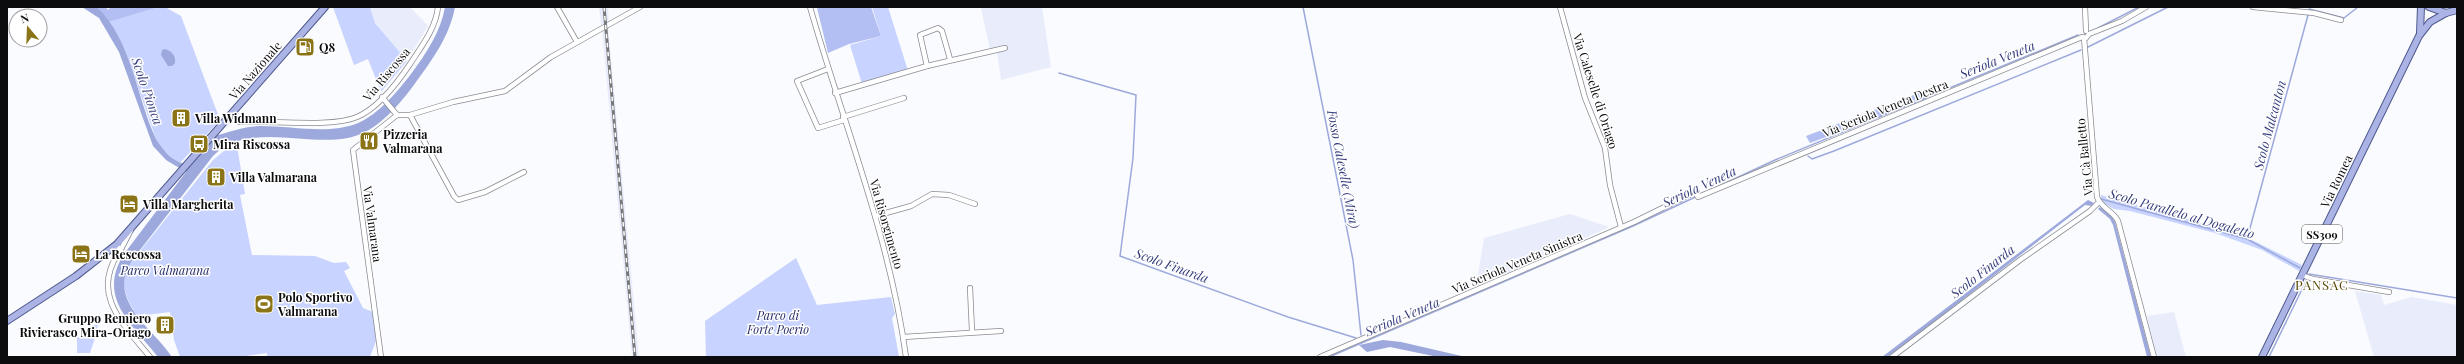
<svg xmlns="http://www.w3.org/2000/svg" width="2464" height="364" viewBox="0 0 2464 364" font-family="'Playfair Display',serif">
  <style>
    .built { fill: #e9edfb }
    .green { fill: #c8d3ff }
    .forest { fill: #b3bff3 }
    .water { fill: #9da9dc }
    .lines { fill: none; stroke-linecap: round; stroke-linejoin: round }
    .stream { stroke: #9da9dc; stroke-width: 1.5 }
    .minor-casing { stroke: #8b8c92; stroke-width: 6 }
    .major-casing { stroke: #4f598e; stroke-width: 8 }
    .minor { stroke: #fff; stroke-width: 4.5 }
    .major { stroke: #abb4e4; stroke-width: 6 }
    .rail-casing { stroke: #76777a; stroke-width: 3 }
    .rail { stroke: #fff; stroke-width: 1.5; stroke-dasharray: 4.5; stroke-linecap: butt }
    .labels { text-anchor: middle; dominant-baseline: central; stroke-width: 3; stroke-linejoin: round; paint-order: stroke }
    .shield { fill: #fff; stroke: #555557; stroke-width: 1 }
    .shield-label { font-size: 11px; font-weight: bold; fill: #0c0c0f }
    .poi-label { font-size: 12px; font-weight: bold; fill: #0c0c0f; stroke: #fff; text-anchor: start }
    .street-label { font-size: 12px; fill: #0c0c0f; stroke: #fff }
    .park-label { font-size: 12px; font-style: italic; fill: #252c68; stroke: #fff }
    .water-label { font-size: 13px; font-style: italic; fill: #353e7c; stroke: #fff }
    .neighbourhood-label { font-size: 13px; letter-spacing: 1px; fill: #554603; stroke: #fff }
  </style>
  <rect width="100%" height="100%" fill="#f9fbfe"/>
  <!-- built -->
  <g class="built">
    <polygon points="370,7 410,7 428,26 411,54 408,52 403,59 375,22"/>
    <polygon points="599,7 608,7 609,21 601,25"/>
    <polygon points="987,7 1042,7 1051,67 1001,80 997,52 990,50 981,8"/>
    <polygon points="608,27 622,177 639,357 632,357 602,30"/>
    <polygon points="1570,214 1609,227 1476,287 1484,238"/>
    <polygon points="2355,291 2381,295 2384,305 2412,297 2457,305 2457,357 2374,357"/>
    <polygon points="2174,312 2186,357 2157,357 2147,316"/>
  </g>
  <!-- green -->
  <g class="green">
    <polygon points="159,7 165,7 181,16 220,120 179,164 162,149 156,139 126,53 109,22"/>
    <polygon points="333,7 370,7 375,23 407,61 381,92 368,59 354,65"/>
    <polygon points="872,7 888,7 909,74 863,87 850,45 881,36"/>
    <path d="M230 146H237L245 194 240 195 252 255 315 256 334 263 346 262 350 268 344 271 363 308 373 312 376 341 370 357H267V353L239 357H180L174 340 170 312 146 315 145 313 138 317C127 301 119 285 128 266L213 160Z"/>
    <polygon points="2101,195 2205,224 2254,241 2302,265 2299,271 2262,250 2215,233 2130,211 2114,209 2101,202"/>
    <polygon points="796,258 817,305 891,297 895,314 892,318 899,357 706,357 705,321"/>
    <polygon points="89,325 98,325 95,336 88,335 88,332 90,332"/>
    <polygon points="77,337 95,338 90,353 77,353"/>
  </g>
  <!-- forest -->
  <g class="forest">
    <polygon points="97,7 106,7 108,10 111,7 159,7 109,22"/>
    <polygon points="820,7 871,7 881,36 849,44 828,53 817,8"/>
    <polygon points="1924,91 1927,99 1810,143 1806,136"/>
  </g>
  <!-- water -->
  <g class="water">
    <path d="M82 7H97C132 41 136 96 156 139 164 152 174 163 189 165 195 159 211 137 218 135 233 131 246 126 262 126 292 126 329 135 358 123 379 114 398 91 411 74 426 54 441 31 445 7H455C450 35 433 59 416 82 403 100 385 122 365 132 321 155 254 116 213 156L133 259C105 300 151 326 172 357H158C133 325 96 298 124 254L186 172 166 160 153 146 119 52 99 18Z"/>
    <path d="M165 49C172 51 176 56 175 63L172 66H168L161 55 162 50Z"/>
    <polygon points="2088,200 2094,203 2092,206 2085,205 1908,342 1887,357 1882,357"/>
    <polygon points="2100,207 2112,216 2115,222 2151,357 2147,357 2113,225 2110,219 2098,209"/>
    <polygon points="1383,340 1401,342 1466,357 1438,357 1390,347 1367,352 1359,345"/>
  </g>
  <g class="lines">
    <!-- stream -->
    <g class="stream">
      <polyline points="1303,7 1353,260 1361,335"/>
      <polyline points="2309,9 2344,18 2358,7"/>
      <polyline points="2098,28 2139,7"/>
      <polyline points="2086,48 2168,7"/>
      <polyline points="1059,73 1136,95 1133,158 1120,256 1288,317 1356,338"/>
      <polyline points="1808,156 1812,159 1834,151 2081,50"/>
      <polyline points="2101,199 2247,239 2300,268"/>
      <polyline points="2247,239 2308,15"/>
      <polyline points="2309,274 2457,298"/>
      <polyline points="1329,357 1633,226 1775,160 2078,35"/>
      <polyline points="2269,357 2307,279"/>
    </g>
    <!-- minor casing -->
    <g class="minor-casing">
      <g id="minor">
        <polyline points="557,7 577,42"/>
        <path d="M810 7C843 123 890 237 906 357"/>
        <polyline points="1560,7 1585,98 1605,148 1610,185 1621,227"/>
        <polyline points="2085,7 2086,31"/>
        <polyline points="2253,7 2314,13 2341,20"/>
        <path d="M2084 38 2097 197C2101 208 2113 211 2118 221L2154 357"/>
        <polyline points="927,66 920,35 938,28 942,31 950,59"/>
        <polyline points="828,69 797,81 818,128 844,120"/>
        <polyline points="835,93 927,66 1005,48"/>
        <polyline points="382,97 397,115"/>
        <polyline points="410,115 454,196 458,200 485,192 524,172"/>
        <polyline points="843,117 904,98"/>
        <path d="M228 118 239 122C269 120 332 128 357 117 378 108 398 82 410 64 421 47 436 28 438 7"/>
        <polyline points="875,216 911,206 932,194 949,195 975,204"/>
        <path d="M117 244 120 251C89 294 124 325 150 357"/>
        <polyline points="120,251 131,230"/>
        <polyline points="2302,275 2313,279 2389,292"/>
        <polyline points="970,288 972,331"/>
        <polyline points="903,337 1001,331"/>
        <polyline points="381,357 353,150 397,115 410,115 453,102 505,91 551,57 640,7"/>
        <polyline points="1320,357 1634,222 1695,192 1698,197 2082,37 2086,38 2089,34 2122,21 2146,7"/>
        <polyline points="1892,357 2020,260 2090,211 2099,202"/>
      </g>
    </g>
    <!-- major casing -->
    <g class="major-casing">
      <g id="major">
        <polyline points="2429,7 2446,13 2457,10"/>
        <polyline points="2420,33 2421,7"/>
        <polyline points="7,321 76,276 117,244 325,7"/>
        <polyline points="2262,357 2419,36 2430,22 2446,13"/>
      </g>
    </g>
    <!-- minor -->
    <use href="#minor" class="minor"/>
    <!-- major -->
    <use href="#major" class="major"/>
    <!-- rail casing -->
    <g class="rail-casing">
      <polyline id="rail" points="604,7 635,357"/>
    </g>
    <!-- rail -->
    <use href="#rail" class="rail"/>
  </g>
  <!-- icons -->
  <defs>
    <g id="fuel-square" transform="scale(1)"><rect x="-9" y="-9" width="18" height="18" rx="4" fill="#8a7417" stroke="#fff"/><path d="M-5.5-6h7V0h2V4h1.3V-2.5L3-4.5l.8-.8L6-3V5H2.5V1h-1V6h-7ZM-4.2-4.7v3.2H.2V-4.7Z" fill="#fff"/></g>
    <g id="building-square" transform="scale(1)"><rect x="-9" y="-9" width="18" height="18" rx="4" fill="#8a7417" stroke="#fff"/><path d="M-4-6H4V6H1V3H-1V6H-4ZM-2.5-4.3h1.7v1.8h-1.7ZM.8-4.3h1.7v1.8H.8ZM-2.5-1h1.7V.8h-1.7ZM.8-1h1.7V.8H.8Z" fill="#fff"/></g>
    <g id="restaurant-square" transform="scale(1)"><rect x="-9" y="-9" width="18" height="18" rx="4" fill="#8a7417" stroke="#fff"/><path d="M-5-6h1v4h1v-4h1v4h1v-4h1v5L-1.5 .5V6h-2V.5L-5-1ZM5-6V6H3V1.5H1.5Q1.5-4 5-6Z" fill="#fff"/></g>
    <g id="bus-square" transform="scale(1)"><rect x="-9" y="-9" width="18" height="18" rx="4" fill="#8a7417" stroke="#fff"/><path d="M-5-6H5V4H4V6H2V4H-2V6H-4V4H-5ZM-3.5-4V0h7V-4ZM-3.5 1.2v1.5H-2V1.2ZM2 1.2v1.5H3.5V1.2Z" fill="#fff"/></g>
    <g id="hotel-square" transform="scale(1)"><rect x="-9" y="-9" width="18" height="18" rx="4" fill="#8a7417" stroke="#fff"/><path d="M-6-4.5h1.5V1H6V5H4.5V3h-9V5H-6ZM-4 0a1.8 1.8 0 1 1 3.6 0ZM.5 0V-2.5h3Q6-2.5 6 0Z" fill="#fff"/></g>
    <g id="stadium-square" transform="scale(1)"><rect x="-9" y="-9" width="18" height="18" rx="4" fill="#8a7417" stroke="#fff"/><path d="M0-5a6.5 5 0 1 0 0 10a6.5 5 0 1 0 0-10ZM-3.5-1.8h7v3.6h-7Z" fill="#fff"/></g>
  </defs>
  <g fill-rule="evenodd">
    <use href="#fuel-square" x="305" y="47"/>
    <use href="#building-square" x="181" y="118"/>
    <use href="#restaurant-square" x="369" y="141"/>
    <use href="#bus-square" x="199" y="144"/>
    <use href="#building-square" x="216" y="177"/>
    <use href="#hotel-square" x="129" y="204"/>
    <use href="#hotel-square" x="81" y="254"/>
    <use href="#stadium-square" x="264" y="304"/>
    <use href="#building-square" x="165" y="325"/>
  </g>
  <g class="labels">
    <!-- shield labels -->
    <rect class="shield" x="2302" y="225" width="40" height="18" rx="3"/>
    <g class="shield-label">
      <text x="2322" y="234">SS309</text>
    </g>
    <!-- poi labels -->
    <g class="poi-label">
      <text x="319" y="47">Q8</text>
      <text x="195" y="118">Villa Widmann</text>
      <text x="383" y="134">Pizzeria<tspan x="383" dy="14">Valmarana</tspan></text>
      <text x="213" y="144">Mira Riscossa</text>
      <text x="230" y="177">Villa Valmarana</text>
      <text x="143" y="204">Villa Margherita</text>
      <text x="95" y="254">La Rescossa</text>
      <text x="278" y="297">Polo Sportivo<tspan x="278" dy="14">Valmarana</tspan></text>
      <text x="151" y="318" text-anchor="end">Gruppo Remiero<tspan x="151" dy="14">Rivierasco Mira-Oriago</tspan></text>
    </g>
    <!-- street labels -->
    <g class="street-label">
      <text transform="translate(255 70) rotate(-49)">Via Nazionale</text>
      <text transform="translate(386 74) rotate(-50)">Via Riscossa</text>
      <text transform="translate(1596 91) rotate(72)">Via Caleselle di Oriago</text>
      <text transform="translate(1885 108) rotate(-22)">Via Seriola Veneta Destra</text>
      <text transform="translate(2084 157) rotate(-96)">Via Cà Balletto</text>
      <text transform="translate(2336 181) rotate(-64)">Via Romea</text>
      <text transform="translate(373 224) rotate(82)">Via Valmarana</text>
      <text transform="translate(887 224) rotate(74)">Via Risorgimento</text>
      <text transform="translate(1517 262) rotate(-23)">Via Seriola Veneta Sinistra</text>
    </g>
    <!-- park labels -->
    <g class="park-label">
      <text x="165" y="270">Parco Valmarana</text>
      <text x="778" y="315">Parco di<tspan x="778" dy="14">Forte Poerio</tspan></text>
    </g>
    <!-- water labels -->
    <g class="water-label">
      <text transform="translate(1997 59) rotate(-22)">Seriola Veneta</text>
      <text transform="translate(148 91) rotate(71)">Scolo Pionca</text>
      <text transform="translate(2269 125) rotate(-75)">Scolo Malcanton</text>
      <text transform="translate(1344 169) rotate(79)">Fosso Caleselle (Mira)</text>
      <text transform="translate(1699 186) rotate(-25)">Seriola Veneta</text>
      <text transform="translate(2182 213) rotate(16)">Scolo Parallelo al Dogaletto</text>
      <text transform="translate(1172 265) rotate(20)">Scolo Finarda</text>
      <text transform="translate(1982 271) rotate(-38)">Scolo Finarda</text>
      <text transform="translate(1402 316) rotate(-23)">Seriola Veneta</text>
    </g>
    <!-- neighbourhood labels -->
    <g class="neighbourhood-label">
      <text x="2322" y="284">PANSAC</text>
    </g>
  </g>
  <!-- border -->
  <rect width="2464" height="364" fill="none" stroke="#0c0c0f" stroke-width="16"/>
  <!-- north arrow -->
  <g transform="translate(28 28) rotate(341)"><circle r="19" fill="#ffffff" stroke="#9e9e9f"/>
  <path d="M0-3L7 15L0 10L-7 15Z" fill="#8a7417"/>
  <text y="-6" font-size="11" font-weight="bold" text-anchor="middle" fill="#0c0c0f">N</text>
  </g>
</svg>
